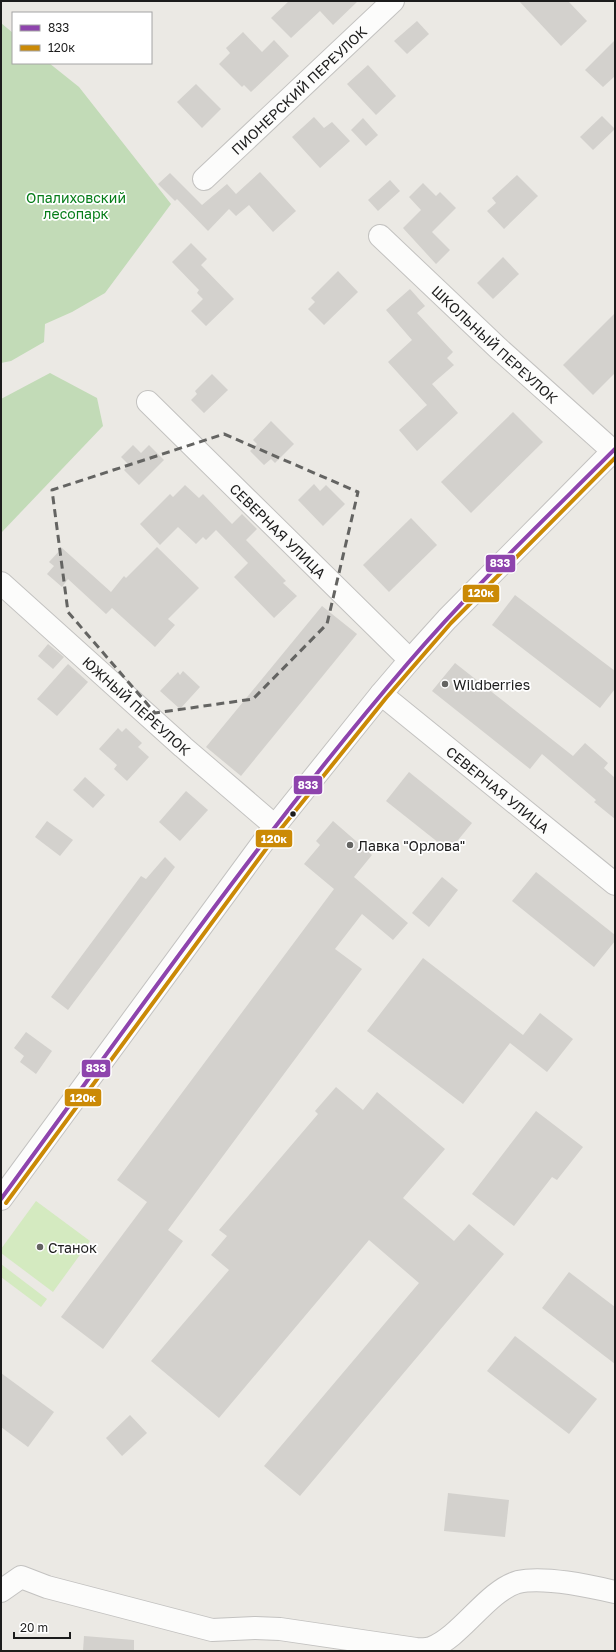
<svg xmlns="http://www.w3.org/2000/svg" width="616" height="1652" viewBox="0 0 616 1652" font-family="'Golos Text',sans-serif">
  <style>
    .grass { fill: #d4eac0 }
    .forest { fill: #c2dbb7 }
    .building { fill: #d3d1cd }
    .lines { fill: none; stroke-linecap: round; stroke-linejoin: round }
    .minor-casing { stroke: #c3c2c0; stroke-width: 24 }
    .minor { stroke: #fcfcfb; stroke-width: 22 }
    .bus-1-casing { stroke: #fff; stroke-width: 7 }
    .bus-2-casing { stroke: #fff; stroke-width: 7 }
    .bus-1 { stroke: #8e44ad; stroke-width: 4 }
    .bus-2 { stroke: #cb8a06; stroke-width: 4 }
    .marked { fill: none; stroke: #646462; stroke-width: 3; stroke-dasharray: 8 5; stroke-linejoin: round }
    .poi-dot { fill: #646462; stroke: #fff; stroke-width: 1.5 }
    .bus-dot { fill: #1c1c1c; stroke: #fff; stroke-width: 1.5 }
    .labels { text-anchor: middle; dominant-baseline: central; stroke-width: 3.5; stroke-linejoin: round; paint-order: stroke }
    .street-label { font-size: 14px; fill: #1c1c1c; stroke: #fff }
    .park-label { font-size: 14px; fill: #067d19; stroke: #fff }
    .poi-label { font-size: 14px; fill: #1c1c1c; stroke: #fff; text-anchor: start }
    .line-badge { stroke: #fff; stroke-width: 1.5 }
    .badge-label { font-size: 11px; text-anchor: middle; font-weight: bold; fill: #fff }
  </style>
  <rect width="100%" height="100%" fill="#ebe9e4"/>
  <!-- grass -->
  <g class="grass">
    <polygon points="36,1201 90,1241 53,1292 1,1253 1,1249"/>
    <polygon points="1,1264 47,1299 41,1307 1,1277"/>
  </g>
  <!-- forest -->
  <g class="forest">
    <polygon points="1,23 13,33 13,63 49,63 79,87 171,204 105,293 72,312 45,324 44,342 11,361 1,363"/>
    <polygon points="50,373 97,398 103,426 1,533 1,399"/>
  </g>
  <!-- building -->
  <g class="building">
    <polygon points="289,1 358,1 333,25 320,11 291,38 271,18"/>
    <polygon points="519,1 568,1 587,21 561,46"/>
    <polygon points="417,21 429,34 407,54 394,41"/>
    <polygon points="243,32 262,52 274,40 289,56 251,92 244,85 242,87 219,64 230,53 226,48"/>
    <polygon points="615,40 615,76 603,87 585,70"/>
    <polygon points="368,65 396,96 376,115 347,84"/>
    <polygon points="196,84 221,109 202,128 177,102"/>
    <polygon points="602,116 615,129 593,150 580,137"/>
    <polygon points="314,117 324,128 332,122 350,141 320,168 292,137"/>
    <polygon points="363,118 378,135 366,146 351,130"/>
    <polygon points="260,172 296,211 273,232 249,205 236,216 229,209 208,231 177,199 175,201 158,184 170,173 202,205 227,184 236,194"/>
    <polygon points="517,175 538,196 504,229 487,211 496,203 492,198"/>
    <polygon points="390,180 400,191 378,211 368,200"/>
    <polygon points="423,183 436,196 440,192 456,208 432,232 450,250 436,264 403,228 421,210 409,197"/>
    <polygon points="191,243 207,259 201,265 234,299 206,326 191,311 203,299 197,293 199,290 172,262"/>
    <polygon points="503,257 519,274 493,299 477,283"/>
    <polygon points="338,271 358,292 324,325 308,309 315,302 311,298"/>
    <polygon points="410,289 425,306 417,313 453,352 447,358 454,365 432,384 458,413 417,451 399,430 427,405 388,362 412,340 386,310"/>
    <polygon points="615,313 615,373 593,395 563,365"/>
    <polygon points="212,374 228,390 204,413 191,400 197,394 195,391"/>
    <polygon points="513,412 543,442 471,513 441,482"/>
    <polygon points="271,421 294,444 275,463 271,459 264,465 250,451 257,444 253,440"/>
    <polygon points="133,445 141,453 149,445 164,460 139,485 124,470 129,465 121,457"/>
    <polygon points="314,484 320,491 326,485 345,504 323,526 298,500"/>
    <polygon points="185,485 199,498 203,494 232,524 242,514 257,529 246,540 286,581 283,583 297,596 274,618 234,577 248,563 216,530 206,540 203,537 196,544 178,527 160,545 140,524 170,494 173,497"/>
    <polygon points="411,518 437,545 389,592 363,565"/>
    <polygon points="157,547 199,588 168,619 175,625 155,647 112,608 106,614 68,579 62,587 47,574 54,566 49,562 62,548 111,592 124,576 126,578"/>
    <polygon points="515,595 615,671 615,689 600,708 492,625"/>
    <polygon points="322,606 357,634 241,776 206,747"/>
    <polygon points="48,644 64,657 53,669 38,656"/>
    <polygon points="455,663 573,756 585,743 608,763 604,768 615,778 615,819 594,802 596,800 542,754 530,769 432,691"/>
    <polygon points="68,664 88,682 57,716 37,699"/>
    <polygon points="183,671 200,687 180,709 160,691 178,672 180,675"/>
    <polygon points="118,728 122,732 126,728 142,743 138,747 149,757 127,781 114,769 117,765 99,749"/>
    <polygon points="409,772 472,823 449,851 386,801"/>
    <polygon points="85,777 105,795 93,808 73,790"/>
    <polygon points="186,791 208,810 180,841 159,822"/>
    <polygon points="47,821 73,840 60,856 35,837"/>
    <polygon points="333,821 372,855 354,877 408,923 393,940 362,914 335,949 362,969 168,1230 183,1241 103,1349 61,1317 147,1202 117,1180 334,889 304,864 320,845 316,841"/>
    <polygon points="165,857 175,867 68,1010 51,997 141,876 146,879"/>
    <polygon points="536,872 615,935 615,941 594,967 512,901"/>
    <polygon points="442,877 458,890 429,927 412,913"/>
    <polygon points="423,958 523,1035 540,1013 573,1039 547,1072 510,1043 463,1104 367,1031"/>
    <polygon points="26,1032 52,1051 36,1074 20,1062 24,1056 14,1048"/>
    <polygon points="336,1087 363,1110 377,1092 445,1149 403,1198 454,1241 469,1224 504,1254 300,1496 264,1466 419,1283 369,1240 219,1418 151,1361 229,1270 211,1255 227,1236 219,1230 318,1114 315,1111"/>
    <polygon points="536,1111 583,1147 557,1180 552,1177 514,1226 472,1194"/>
    <polygon points="569,1272 615,1307 615,1364 542,1308"/>
    <polygon points="515,1336 597,1399 569,1434 487,1371"/>
    <polygon points="1,1373 54,1412 28,1447 1,1427"/>
    <polygon points="130,1415 147,1433 122,1456 106,1438"/>
    <polygon points="448,1493 509,1500 505,1537 444,1531"/>
    <polygon points="84,1636 134,1640 134,1651 83,1651"/>
  </g>
  <g class="lines">
    <!-- minor casing -->
    <g class="minor-casing">
      <g id="minor">
        <path id="s1" d="M204 179 393 1"/>
        <path id="s2" d="M380 236 498 348 613 451"/>
        <path id="s3" d="M148 402 410 660"/>
        <path id="s4" d="M1 583 183 747 275 826"/>
        <path id="s5" d="M381 694 615 884"/>
        <polyline points="1,1199 275,826 381,694 410,660 447,619 615,449"/>
        <path d="M1 1591 21 1577 47 1587 212 1630 255 1628 280 1629 416 1649C420 1649 426 1650 431 1648 461 1637 487 1591 518 1582 544 1576 589 1586 615 1592"/>
      </g>
    </g>
    <!-- minor -->
    <use href="#minor" class="minor"/>
    <!-- bus-1 casing -->
    <g class="bus-1-casing">
      <path id="bus-1" d="M1 1199C134 1018 262 833 408 663 472 588 545 519 615 449"/>
    </g>
    <!-- bus-2 casing -->
    <g class="bus-2-casing">
      <polyline id="bus-2" points="6,1203 280,830 386,698 451,623 615,458"/>
    </g>
    <!-- bus-1 -->
    <use href="#bus-1" class="bus-1"/>
    <!-- bus-2 -->
    <use href="#bus-2" class="bus-2"/>
  </g>
  <!-- marked area -->
  <path class="marked" d="M224 434 358 492 327 624 253 699 155 713 68 612 52 490Z"/>
  <!-- markers -->
  <g class="poi-dot">
    <circle cx="445" cy="684" r="4"/>
    <circle cx="350" cy="845" r="4"/>
    <circle cx="40" cy="1247" r="4"/>
  </g>
  <circle class="bus-dot" cx="293" cy="814" r="3.5"/>
  <g class="labels">
    <!-- street labels -->
    <g class="street-label">
      <text stroke="none"><textPath href="#s1" startOffset="130">ПИОНЕРСКИЙ ПЕРЕУЛОК</textPath></text>
      <text stroke="none"><textPath href="#s2" startOffset="158">ШКОЛЬНЫЙ ПЕРЕУЛОК</textPath></text>
      <text stroke="none"><textPath href="#s3" startOffset="183">СЕВЕРНАЯ УЛИЦА</textPath></text>
      <text stroke="none"><textPath href="#s4" startOffset="183">ЮЖНЫЙ ПЕРЕУЛОК</textPath></text>
      <text stroke="none"><textPath href="#s5" startOffset="151">СЕВЕРНАЯ УЛИЦА</textPath></text>
    </g>
    <!-- park labels -->
    <g class="park-label">
      <text x="76" y="197">Опалиховский<tspan x="76" dy="16">лесопарк</tspan></text>
    </g>
    <!-- poi labels -->
    <g class="poi-label">
      <text x="453" y="684">Wildberries</text>
      <text x="358" y="845">Лавка "Орлова"</text>
      <text x="48" y="1247">Станок</text>
    </g>
  </g>
  <g class="line-badge">
    <rect x="485" y="554" width="31" height="19" rx="4" fill="#8e44ad"/>
    <rect x="462" y="584" width="38" height="19" rx="4" fill="#cb8a06"/>
    <rect x="293" y="775" width="30" height="20" rx="4" fill="#8e44ad"/>
    <rect x="255" y="829" width="38" height="19" rx="4" fill="#cb8a06"/>
    <rect x="81" y="1059" width="30" height="19" rx="4" fill="#8e44ad"/>
    <rect x="64" y="1088" width="38" height="19" rx="4" fill="#cb8a06"/>
  </g>
  <g class="badge-label">
    <text x="500" y="567">833</text>
    <text x="481" y="597">120к</text>
    <text x="308" y="789">833</text>
    <text x="274" y="843">120к</text>
    <text x="96" y="1072">833</text>
    <text x="83" y="1102">120к</text>
  </g>
  <!-- border -->
  <rect width="616" height="1652" fill="none" stroke="#1c1c1c" stroke-width="4"/>
  <!-- legend -->
  <rect x="12" y="12" width="140" height="52" fill="#ffffff" stroke="#a4a4a4"/>
  <rect x="20" y="25" width="20" height="6" fill="#8e44ad" stroke="#a4a4a4"/>
  <text x="48" y="32" font-size="12" fill="#1c1c1c">833</text>
  <rect x="20" y="45" width="20" height="6" fill="#cb8a06" stroke="#a4a4a4"/>
  <text x="48" y="52" font-size="12" fill="#1c1c1c">120к</text>
  <!-- scale -->
  <path d="M14 1632v6h56v-6" fill="none" stroke="#1c1c1c" stroke-width="2"/>
  <text x="20" y="1632" font-size="12" fill="#1c1c1c" stroke="#ffffff" stroke-width="3" paint-order="stroke">20 m</text>
</svg>
